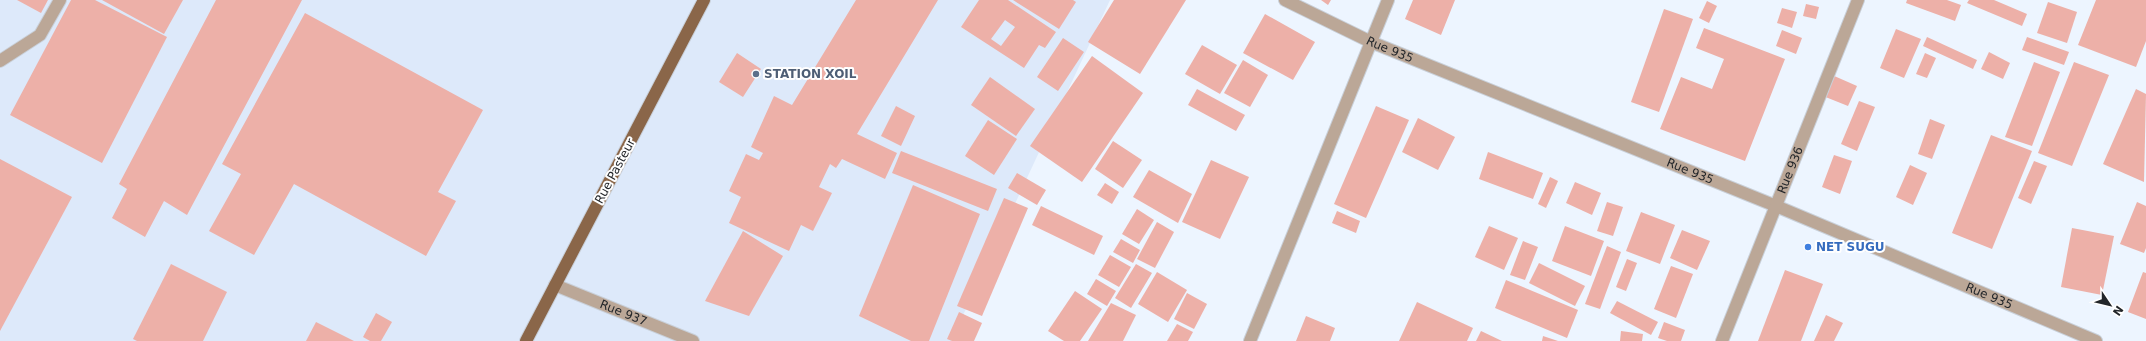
<svg xmlns="http://www.w3.org/2000/svg" width="2146" height="341" viewBox="0 0 2146 341" font-family="'DejaVu Sans',sans-serif">
  <style>
    .built { fill: #dde9fa }
    .building { fill: #edb0a8; fill-rule: evenodd }
    .lines { fill: none; stroke-linecap: round; stroke-linejoin: round }
    .minor-casing { stroke: #c9d0d9; stroke-width: 14 }
    .major-casing { stroke: #c9d0d9; stroke-width: 14 }
    .minor { stroke: #bba797; stroke-width: 12 }
    .major { stroke: #8a6649; stroke-width: 12 }
    .service-dot { fill: #5c6f8a; stroke: #fff; stroke-width: 1.5 }
    .shop-dot { fill: #3f7fe0; stroke: #fff; stroke-width: 1.5 }
    .labels { text-anchor: middle; dominant-baseline: central; stroke-width: 4; stroke-linejoin: round; paint-order: stroke }
    .street-label { font-size: 12px; fill: #23262a; stroke: #fff }
    .service-label { font-size: 12px; font-weight: bold; fill: #4e5e75; stroke: #fff; text-anchor: start }
    .shop-label { font-size: 12px; font-weight: bold; fill: #366cbe; stroke: #fff; text-anchor: start }
  </style>
  <rect width="100%" height="100%" fill="#edf5ff"/>
  <!-- built -->
  <polygon class="built" points="0,0 1110,0 951,341 0,341"/>
  <!-- building -->
  <g class="building">
    <polygon points="17,0 48,0 41,13"/>
    <polygon points="71,0 95,0 167,37 102,163 10,115"/>
    <polygon points="102,0 183,0 164,34"/>
    <polygon points="216,0 302,0 187,215 164,201 145,237 112,218 127,189 119,184"/>
    <polygon points="856,0 938,0 857,134 897,153 885,179 842,159 836,168 830,164 819,187 832,193 813,231 801,225 789,251 729,223 741,197 729,191 746,154 759,160 763,153 751,147 774,96 792,105"/>
    <path d="M979 0H1008L1056 32 1045 48 1039 45 1024 68 961 27ZM1005 20 1015 27 1001 46 991 39Z"/>
    <polygon points="1013,0 1073,0 1076,2 1059,29"/>
    <polygon points="1114,0 1186,0 1140,74 1088,42"/>
    <polygon points="1321,0 1331,0 1328,5"/>
    <polygon points="1413,0 1455,0 1441,35 1405,19"/>
    <polygon points="1907,0 1947,0 1961,5 1955,21 1906,3"/>
    <polygon points="1969,0 1994,0 2027,14 2022,26 1967,3"/>
    <polygon points="2096,0 2146,0 2146,41 2136,67 2078,45"/>
    <polygon points="1707,1 1717,6 1709,23 1699,18"/>
    <polygon points="2048,2 2077,12 2067,43 2037,33"/>
    <polygon points="1806,4 1819,7 1816,19 1803,16"/>
    <polygon points="1782,8 1797,12 1792,28 1777,23"/>
    <polygon points="1664,9 1693,19 1659,112 1631,102"/>
    <polygon points="305,13 483,110 438,192 456,201 426,256 294,184 254,255 209,231 241,174 222,164"/>
    <polygon points="1265,14 1315,42 1293,80 1243,53"/>
    <polygon points="1704,28 1785,59 1745,161 1660,129 1681,77 1712,89 1724,59 1696,48"/>
    <polygon points="1896,29 1921,39 1904,78 1880,68"/>
    <polygon points="1782,30 1802,38 1796,54 1776,46"/>
    <polygon points="1927,37 1977,60 1973,69 1923,46"/>
    <polygon points="2027,37 2069,52 2064,65 2022,50"/>
    <polygon points="1063,38 1084,52 1058,91 1037,77"/>
    <polygon points="1202,45 1237,65 1220,94 1185,74"/>
    <polygon points="1989,52 2010,63 2003,79 1981,69"/>
    <polygon points="737,53 761,69 743,97 719,82"/>
    <polygon points="1925,53 1936,58 1927,78 1916,74"/>
    <polygon points="1092,56 1143,93 1082,182 1030,146"/>
    <polygon points="1243,60 1268,75 1250,107 1224,93"/>
    <polygon points="2034,62 2060,72 2032,146 2005,137"/>
    <polygon points="2074,62 2109,75 2072,166 2038,153"/>
    <polygon points="1832,75 1857,86 1848,106 1823,96"/>
    <polygon points="990,77 1035,109 1016,136 971,105"/>
    <polygon points="1197,89 1245,115 1236,131 1188,105"/>
    <polygon points="2136,89 2146,94 2144,182 2103,164"/>
    <polygon points="1859,101 1875,107 1857,151 1841,144"/>
    <polygon points="896,106 915,116 901,146 881,136"/>
    <polygon points="1376,106 1409,120 1366,218 1334,204"/>
    <polygon points="1418,118 1455,137 1438,170 1402,152"/>
    <polygon points="1930,119 1945,125 1932,159 1918,154"/>
    <polygon points="988,120 1017,139 994,175 965,156"/>
    <polygon points="1991,135 2032,151 1992,249 1952,233"/>
    <polygon points="1113,141 1142,160 1123,188 1095,169"/>
    <polygon points="901,151 997,189 988,211 892,173"/>
    <polygon points="1488,152 1543,173 1533,199 1479,179"/>
    <polygon points="1834,155 1852,161 1840,194 1822,187"/>
    <polygon points="0,159 72,197 0,331"/>
    <polygon points="1211,160 1249,177 1220,239 1182,222"/>
    <polygon points="2034,161 2047,166 2031,204 2018,198"/>
    <polygon points="1910,165 1927,173 1913,205 1896,197"/>
    <polygon points="1149,170 1192,194 1178,223 1133,197"/>
    <polygon points="1017,173 1046,190 1037,205 1008,188"/>
    <polygon points="1550,177 1558,181 1546,208 1538,204"/>
    <polygon points="1575,182 1601,193 1592,215 1566,203"/>
    <polygon points="1105,183 1119,192 1112,204 1097,195"/>
    <polygon points="913,185 980,214 929,341 911,341 859,316"/>
    <polygon points="1004,198 1028,208 982,316 957,306"/>
    <polygon points="1607,202 1623,207 1613,236 1597,231"/>
    <polygon points="2137,202 2146,206 2146,248 2144,253 2120,244"/>
    <polygon points="1041,206 1103,236 1094,255 1032,225"/>
    <polygon points="1137,209 1154,220 1139,244 1122,234"/>
    <polygon points="1337,211 1360,221 1356,233 1332,223"/>
    <polygon points="1641,212 1675,225 1660,264 1626,251"/>
    <polygon points="1157,222 1174,232 1155,268 1137,259"/>
    <polygon points="1489,226 1518,238 1504,270 1475,257"/>
    <polygon points="1565,226 1604,241 1591,276 1552,261"/>
    <polygon points="2072,228 2114,236 2102,295 2061,287"/>
    <polygon points="1682,230 1710,241 1697,270 1670,258"/>
    <polygon points="743,231 783,256 749,316 705,301"/>
    <polygon points="1121,239 1140,250 1133,263 1113,252"/>
    <polygon points="1523,241 1538,247 1525,280 1510,275"/>
    <polygon points="1607,246 1621,252 1600,309 1585,304"/>
    <polygon points="1110,255 1131,267 1119,287 1098,275"/>
    <polygon points="1627,259 1637,263 1626,291 1616,287"/>
    <polygon points="1539,263 1585,286 1575,306 1529,283"/>
    <polygon points="171,264 227,292 203,341 137,341 133,339"/>
    <polygon points="1136,264 1152,273 1131,308 1115,298"/>
    <polygon points="1671,266 1693,274 1676,318 1654,309"/>
    <polygon points="1785,270 1823,284 1801,341 1758,341"/>
    <polygon points="1157,272 1187,290 1168,322 1138,304"/>
    <polygon points="2143,272 2146,273 2146,319 2128,312"/>
    <polygon points="1096,279 1116,291 1107,306 1087,294"/>
    <polygon points="1506,280 1578,310 1567,338 1495,308"/>
    <polygon points="1075,291 1102,309 1080,341 1064,341 1048,331"/>
    <polygon points="1187,293 1207,304 1194,329 1174,319"/>
    <polygon points="1617,301 1658,322 1651,335 1610,313"/>
    <polygon points="1417,302 1473,328 1467,341 1399,341"/>
    <polygon points="1111,303 1136,315 1123,341 1088,341"/>
    <polygon points="959,312 982,323 974,341 952,341 947,339"/>
    <polygon points="376,313 392,322 381,341 370,341 363,337"/>
    <polygon points="1826,315 1843,323 1834,341 1814,341"/>
    <polygon points="1306,316 1335,328 1330,341 1296,341"/>
    <polygon points="316,322 354,341 306,341"/>
    <polygon points="1664,322 1685,330 1681,341 1667,341 1658,338"/>
    <polygon points="1177,324 1193,332 1188,341 1167,341"/>
    <polygon points="1481,331 1502,341 1476,341"/>
    <polygon points="1621,331 1643,334 1642,341 1620,341"/>
    <polygon points="1543,336 1558,341 1542,341"/>
  </g>
  <g class="lines">
    <!-- minor casing -->
    <g class="minor-casing">
      <g id="minor">
        <path id="s1" d="M1285 0 1371 42 1776 206 2096 341"/>
        <polyline points="0,61 40,35 60,0"/>
        <path id="s2" d="M555 285 693 341"/>
        <polyline points="1250,341 1388,0"/>
        <path id="s3" d="M1722 341 1858 0"/>
      </g>
    </g>
    <!-- major casing -->
    <g class="major-casing">
      <polyline id="major" points="526,341 704,0"/>
    </g>
    <!-- minor -->
    <use href="#minor" class="minor"/>
    <!-- major -->
    <use href="#major" class="major"/>
  </g>
  <!-- markers -->
  <circle class="service-dot" cx="756" cy="74" r="4"/>
  <circle class="shop-dot" cx="1808" cy="247" r="4"/>
  <g class="labels">
    <!-- street labels -->
    <g class="street-label">
      <text stroke="none"><textPath href="#s1" startOffset="116">Rue 935</textPath></text>
      <text stroke="none"><textPath href="#s3" startOffset="184">Rue 936</textPath></text>
      <text transform="translate(615 171) rotate(-62)">Rue Pasteur</text>
      <text stroke="none"><textPath href="#s1" startOffset="440">Rue 935</textPath></text>
      <text stroke="none"><textPath href="#s1" startOffset="764">Rue 935</textPath></text>
      <text stroke="none"><textPath href="#s2" startOffset="74">Rue 937</textPath></text>
    </g>
    <!-- service labels -->
    <g class="service-label">
      <text x="764" y="74">STATION XOIL</text>
    </g>
    <!-- shop labels -->
    <g class="shop-label">
      <text x="1816" y="247">NET SUGU</text>
    </g>
  </g>
  <!-- north arrow -->
  <g transform="translate(2110 305) rotate(125)" stroke="#ffffff" stroke-width="3" paint-order="stroke">
  <path d="M0-3L7 15L0 10L-7 15Z" fill="#23262a"/>
  <text y="-6" font-size="11" font-weight="bold" text-anchor="middle" fill="#23262a">N</text>
  </g>
</svg>
